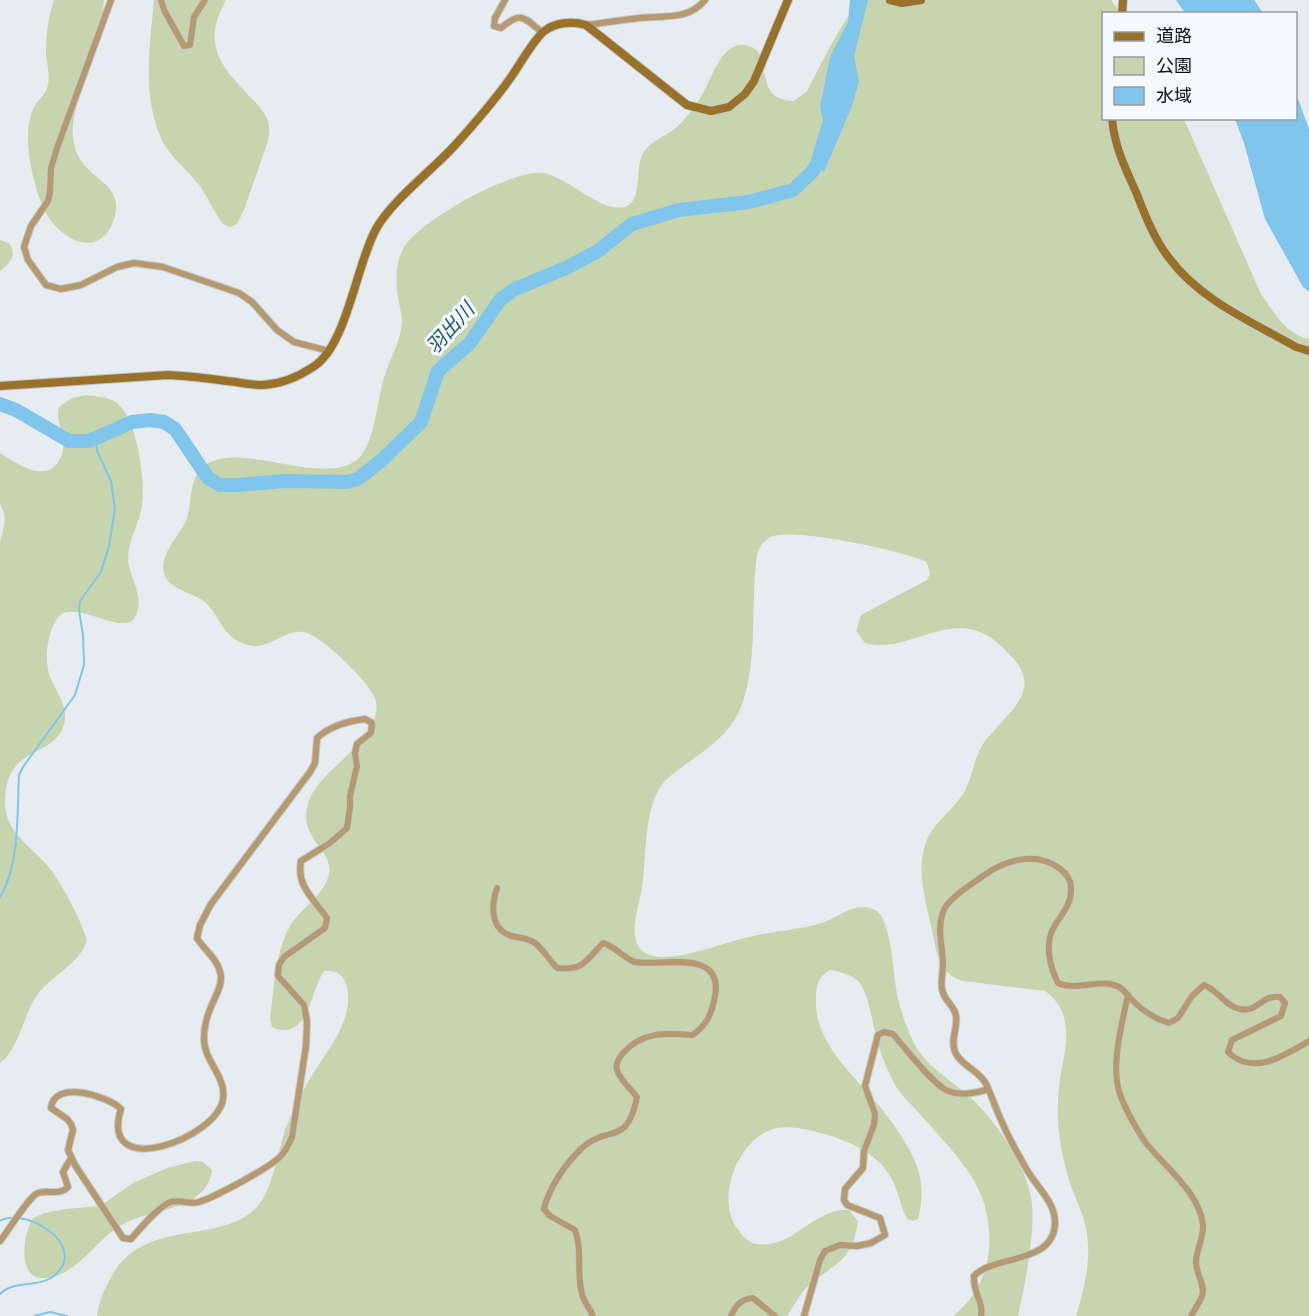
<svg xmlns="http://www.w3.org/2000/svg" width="1309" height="1316" viewBox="0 0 1309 1316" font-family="Rubik,'Noto Sans JP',sans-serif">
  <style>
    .green { fill: #c7d5ae }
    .water { fill: #80c5eb }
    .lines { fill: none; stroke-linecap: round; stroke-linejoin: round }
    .stream { stroke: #80c5eb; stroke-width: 2 }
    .river { stroke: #80c5eb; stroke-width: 14 }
    .street-casing { stroke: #c4c9cd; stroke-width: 8 }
    .secondary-casing { stroke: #c4c9cd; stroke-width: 10 }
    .street { stroke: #b59a6f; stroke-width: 6 }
    .secondary { stroke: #997129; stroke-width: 8 }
    .labels { text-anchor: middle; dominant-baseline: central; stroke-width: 6; stroke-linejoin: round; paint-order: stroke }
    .water-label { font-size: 20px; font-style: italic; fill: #245973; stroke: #f4f9ff }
  </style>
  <rect width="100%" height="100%" fill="#e7ecf1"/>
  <!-- green -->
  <g class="green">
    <path d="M54 0H104C103 31 90 63 81 92 77 106 71 122 73 137 74 145 76 155 82 162 96 182 122 186 115 216 103 260 63 243 46 213 38 198 33 178 30 161 27 145 26 118 36 104 41 97 46 94 48 85 50 74 47 64 46 54 46 35 48 17 54 0Z"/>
    <path d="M154 0H226C221 10 216 20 215 31 212 58 231 76 248 95 256 103 264 110 268 121 270 128 269 137 267 144L244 210 237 224 230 227 223 224C214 212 208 197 199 185 188 170 171 158 163 142 141 98 150 46 154 0Z"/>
    <path d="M858 0H1111L1121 13 1104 14V118L1184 119 1260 292C1273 311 1285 334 1309 339V1316H1076C1084 1289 1091 1263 1087 1235 1085 1217 1076 1200 1070 1183 1056 1138 1054 1102 1064 1057 1069 1032 1067 1006 1045 991L963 981C940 974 937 956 933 935 927 906 916 874 925 845 931 823 955 810 965 790 973 775 974 758 983 744 1002 716 1046 693 1012 657 1005 650 997 641 988 636 946 611 906 655 865 643L856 631 861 615 927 580 930 574 927 562C902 551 794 527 771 537 763 541 760 546 757 554 750 602 759 661 741 707 731 734 704 751 682 767 676 772 669 776 664 782 643 807 647 856 642 887 640 904 630 926 637 943 641 955 655 957 666 957 687 957 727 942 749 937 773 931 799 930 822 923 839 917 857 900 875 910 893 919 893 983 899 1002 902 1016 911 1039 918 1050 930 1068 953 1082 969 1096 994 1119 1021 1158 1030 1192 1038 1223 1025 1284 1018 1316H953C974 1299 986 1278 989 1250 994 1187 957 1157 919 1113 911 1104 901 1095 895 1085 889 1073 883 1060 879 1047 873 1030 870 996 859 982 851 974 840 972 830 970 818 977 817 984 816 997 813 1045 858 1078 885 1113 898 1130 914 1153 919 1173 923 1189 922 1204 918 1219L912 1221 907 1219C899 1204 898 1186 888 1173 876 1154 852 1143 831 1136 814 1131 791 1124 773 1129 737 1140 714 1201 739 1231 744 1237 749 1243 757 1244 792 1250 815 1207 849 1210L858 1221C852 1262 837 1262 809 1285 800 1293 794 1306 787 1316H97C99 1300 105 1288 113 1274 147 1217 219 1246 257 1207 272 1191 278 1152 285 1130 292 1112 301 1094 311 1077 323 1057 340 1037 346 1014 351 996 349 968 324 971 311 988 308 1044 272 1027L270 1019C274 990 275 954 289 928 299 909 325 895 329 874 334 847 292 837 311 796 326 765 382 740 376 701 373 685 321 635 304 632 284 629 268 651 248 645 223 638 222 620 207 604 195 591 164 591 163 568 163 548 183 533 188 515 191 502 190 486 197 474 225 430 323 492 359 458 375 442 377 400 384 378 389 360 401 341 402 322 402 313 399 305 398 297 395 282 396 260 404 247 419 221 513 169 542 173 569 176 602 216 627 206 643 199 634 166 644 152 652 140 666 136 677 127 687 118 696 105 703 93 712 78 722 42 744 45 778 48 748 100 794 101L807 91 833 41Z"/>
    <path d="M0 240 9 243C17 256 11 262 0 271Z"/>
    <path d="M87 395C96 396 109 397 117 403 138 420 147 486 141 511 137 527 128 542 128 559 129 578 146 597 135 617 124 639 71 594 56 620 47 636 44 660 50 677 56 692 69 707 64 724 53 761 6 742 5 802 5 835 35 848 52 871 66 892 79 916 87 940 80 965 49 976 35 998 24 1016 17 1052 0 1063V541C4 528 8 516 0 504V453C15 462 44 484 58 462 63 455 64 447 63 439 61 428 56 419 59 407L72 398Z"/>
    <path d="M195 1161 203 1162 212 1170C207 1210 155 1208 125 1223 97 1237 80 1273 48 1278 15 1283 23 1234 33 1218L44 1213 65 1209 100 1206 133 1183 167 1168Z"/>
  </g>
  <!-- water -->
  <g class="water">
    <polygon points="850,0 868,0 854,56 859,82 852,106 824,172 811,160 823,120 820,107 830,57 848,22"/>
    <polygon points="1176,0 1254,0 1263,13 1185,13"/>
    <polygon points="1296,93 1309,129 1309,292 1303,287 1265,219 1244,143 1235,119 1296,118"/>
  </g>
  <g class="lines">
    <!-- stream -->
    <g class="stream">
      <path d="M0 897C20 865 17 812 19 775L23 767 75 695 84 665 83 635 79 610 80 601 101 572 109 546 115 509 111 481 97 451 96 438"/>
      <path d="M0 1221C23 1207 80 1240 61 1268 46 1292 17 1277 0 1294"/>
      <polyline points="34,1316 50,1312 67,1316"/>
    </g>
    <!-- river -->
    <polyline class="river" points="0,404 16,410 69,441 87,441 96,438 132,422 150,420 164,422 175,429 208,478 220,485 238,485 285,481 347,482 358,479 382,460 421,422 438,371 470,343 500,300 513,290 568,267 598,251 632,224 679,210 749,202 793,190 812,172 825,152"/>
    <!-- street casing -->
    <g class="street-casing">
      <g id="street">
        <polyline points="111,0 57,148 51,168 50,192 48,201 31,226 24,247 28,260 46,285 61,289 81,285 117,267 134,263 163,267 239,293 252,302 277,330 294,342 329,351"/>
        <polyline points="161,0 164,10 184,46 190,45 194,17 205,0"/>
        <path d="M505 0 495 18 494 26 501 28C522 10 524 18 543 33"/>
        <path d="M587 25C604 23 621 20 639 18 663 15 688 21 705 0"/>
        <path d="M365 719 372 723 371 733 357 744 355 753 357 766 350 796V807L347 828 330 843 301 861C296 886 314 899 327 918L325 928 284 957 279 965 278 976 304 1005 307 1022 306 1046 292 1137C289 1144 286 1151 280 1157 269 1168 215 1197 199 1202 189 1205 178 1198 168 1203 153 1212 142 1227 131 1239L123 1238 75 1165 68 1150 73 1130 71 1124 67 1119 51 1108C54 1079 108 1096 121 1109 98 1182 217 1139 223 1099 227 1077 203 1060 204 1038 204 1028 207 1016 211 1007 215 996 224 984 220 972 217 958 204 950 197 938L200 925 211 904 310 772 315 763 317 738C329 727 348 721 365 719Z"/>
        <path d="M497 888C491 906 490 930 512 936 519 938 529 938 535 943 543 949 550 961 557 968 584 971 586 960 603 943 617 947 624 959 635 962 660 967 724 947 715 996 712 1014 707 1024 693 1035 665 1033 643 1031 623 1053 619 1058 615 1064 617 1070 620 1080 631 1089 637 1097 627 1147 610 1124 583 1147 566 1163 549 1187 544 1209L550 1216 575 1230C583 1251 576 1273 582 1294 584 1302 590 1309 593 1316"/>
        <path d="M1128 995C1122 1023 1110 1067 1120 1094 1124 1107 1138 1132 1146 1143 1164 1166 1200 1193 1203 1225 1204 1236 1197 1249 1196 1260 1195 1273 1206 1285 1202 1296 1200 1302 1194 1310 1191 1316"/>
        <path d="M0 1241C9 1230 26 1201 36 1194 47 1188 58 1197 68 1187L63 1172 71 1158"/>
        <path d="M731 1316C736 1305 741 1299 753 1298L775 1316"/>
        <path d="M804 1316 820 1260 825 1251 840 1245 857 1246 871 1243 885 1235 880 1218 847 1205 844 1200 845 1189 863 1168 864 1151 874 1125 875 1114 865 1086 878 1035 884 1032 893 1034C906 1049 930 1081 946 1090 958 1096 975 1094 988 1089"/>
        <path d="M981 1316C984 1302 973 1294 974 1276 995 1254 1055 1265 1055 1222 1055 1202 1036 1186 1027 1170 1018 1154 1009 1139 1002 1122 996 1110 992 1096 986 1084 979 1070 961 1066 955 1052 950 1040 958 1028 956 1016 955 1007 946 1002 943 993 939 983 944 972 943 961 942 944 937 929 943 912 947 899 972 884 983 876 1005 860 1035 851 1059 868 1066 873 1072 881 1071 891 1071 905 1061 915 1054 927 1044 944 1050 967 1058 983 1077 992 1100 977 1119 987 1125 990 1128 997 1133 1001 1143 1011 1156 1019 1169 1023L1178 1018 1192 996 1204 985C1218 990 1226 1007 1240 1009 1258 1013 1260 995 1280 997L1285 1003 1281 1016 1232 1040 1228 1052C1253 1077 1285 1055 1309 1041"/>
      </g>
    </g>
    <!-- secondary casing -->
    <g class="secondary-casing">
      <g id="secondary">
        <polyline points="890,0 902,3 921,0"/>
        <polyline points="1122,14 1123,0"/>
        <path d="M1112 118C1114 145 1125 168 1136 192 1145 215 1154 239 1169 258 1200 300 1252 322 1296 347L1309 351"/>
        <path d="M0 386 168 375C188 376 207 378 227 381 238 382 251 385 263 385 280 384 298 377 313 367 347 346 356 265 376 229 392 200 434 169 457 143 475 123 493 102 509 80 520 65 530 45 543 32 555 22 572 21 586 25L687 105 711 111 729 107 745 94 754 81 788 0"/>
      </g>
    </g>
    <!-- street -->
    <use href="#street" class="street"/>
    <!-- secondary -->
    <use href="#secondary" class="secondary"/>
  </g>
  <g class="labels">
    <!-- water labels -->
    <g class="water-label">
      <text transform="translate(450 328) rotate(-48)">羽出川</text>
    </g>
  </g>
  <!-- legend -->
  <rect x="1102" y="12" width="195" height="108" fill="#f4f9ff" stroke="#989b9f" stroke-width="1.5"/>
  <rect x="1114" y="32" width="30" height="9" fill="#997129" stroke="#989b9f" stroke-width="1.5"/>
  <text x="1156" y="42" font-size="18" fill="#0d0f10">道路</text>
  <rect x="1114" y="57" width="30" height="18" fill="#c7d5ae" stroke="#989b9f" stroke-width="1.5"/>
  <text x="1156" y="72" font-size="18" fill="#0d0f10">公園</text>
  <rect x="1114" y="87" width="30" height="18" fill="#80c5eb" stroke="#989b9f" stroke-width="1.5"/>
  <text x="1156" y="102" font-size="18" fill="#0d0f10">水域</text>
</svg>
